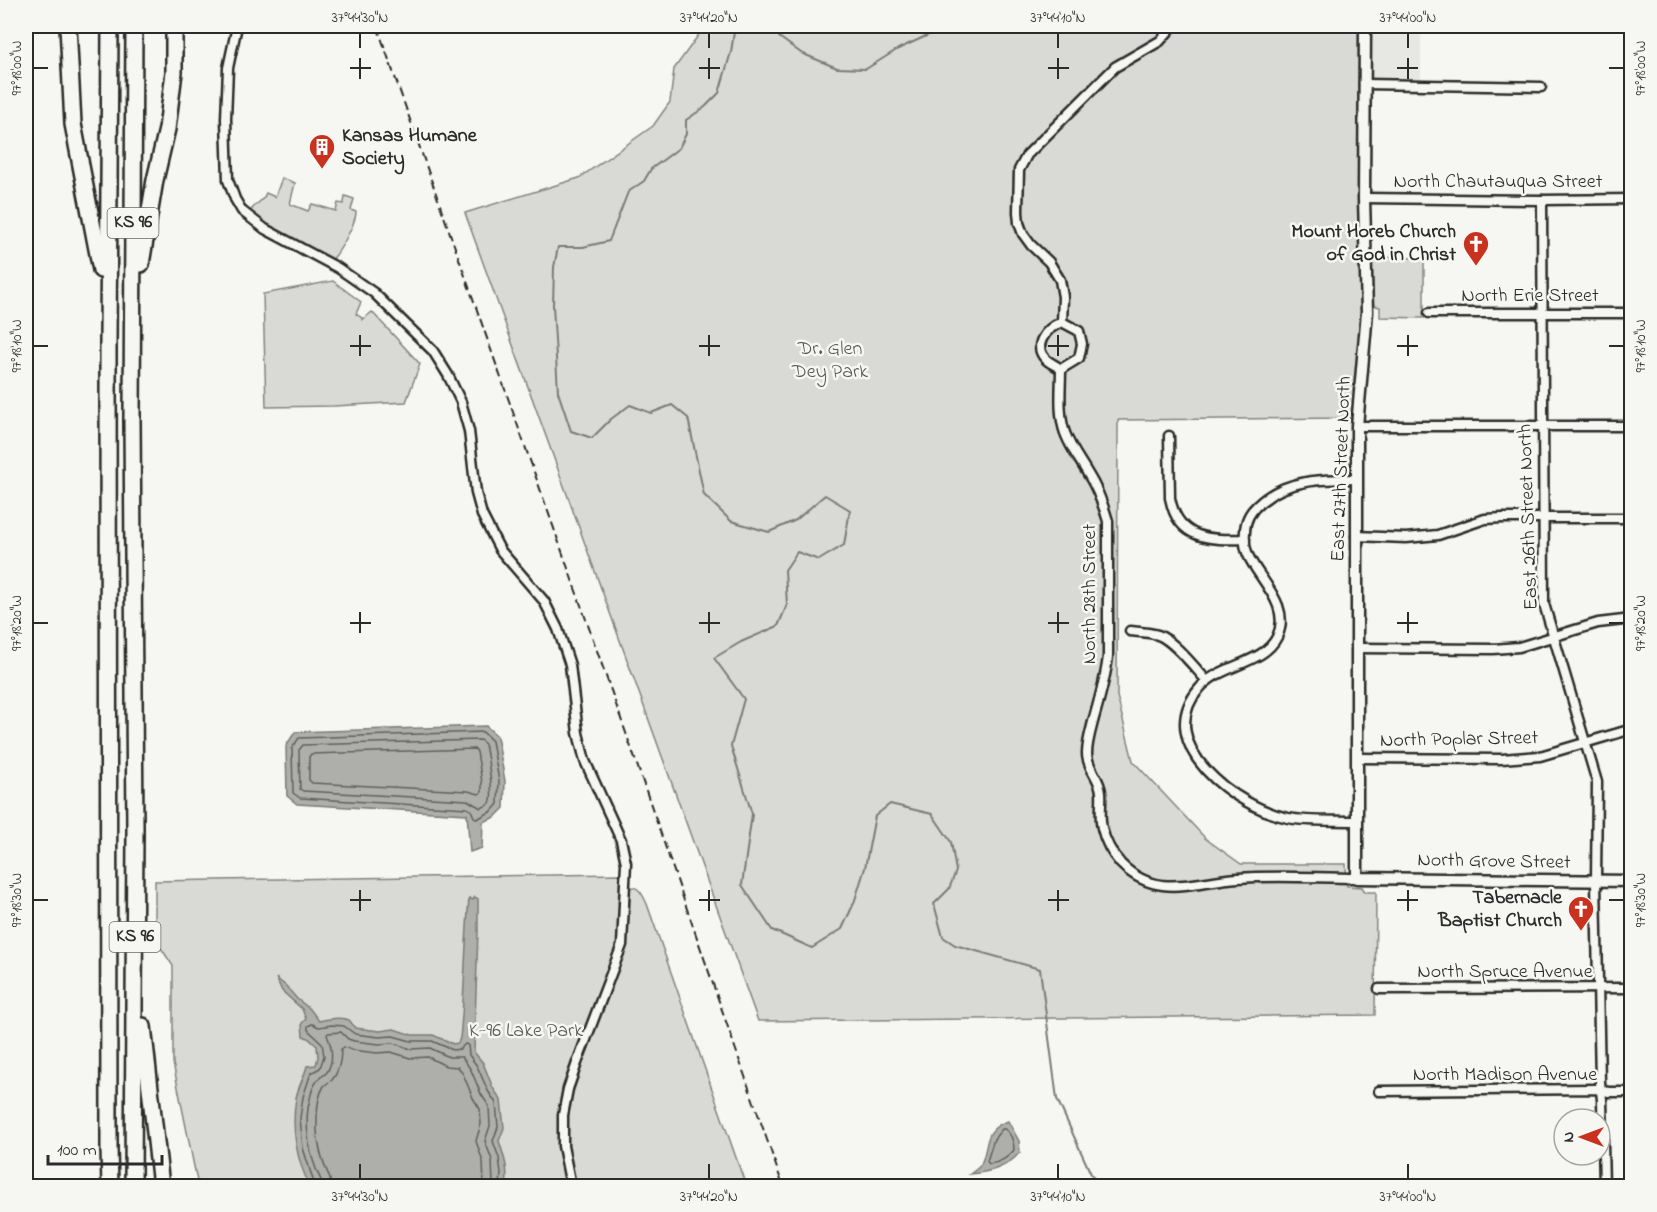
<svg xmlns="http://www.w3.org/2000/svg" width="1657" height="1212" viewBox="0 0 1657 1212" font-family="'Indie Flower',sans-serif">
  <style>
    .built { fill: #e7e7e3 }
    .green { fill: #d9d9d5; stroke: #828280; stroke-width: 1.5 }
    .water { fill: #aeaeab; stroke: #7a7a78; stroke-width: 1.5 }
    .lines { fill: none; stroke-linecap: round; stroke-linejoin: round }
    .shore { stroke: #5f5f5e; stroke-width: 1.5 }
    .stream { stroke: #7a7a78; stroke-width: 2 }
    .street-casing { stroke: #2b2b2b; stroke-width: 13 }
    .secondary-casing { stroke: #2b2b2b; stroke-width: 15 }
    .highway-casing { stroke: #2b2b2b; stroke-width: 20 }
    .street { stroke: #f6f6f2; stroke-width: 8 }
    .secondary { stroke: #f6f6f2; stroke-width: 10 }
    .highway { stroke: #f6f6f2; stroke-width: 15 }
    .rail { stroke: #2b2b2b; stroke-width: 2; stroke-dasharray: 9 4.5; stroke-linecap: butt }
    .ticks { fill: none; stroke: #2b2b2b; stroke-width: 2 }
    .labels { text-anchor: middle; dominant-baseline: central; stroke-width: 5; stroke-linejoin: round; paint-order: stroke }
    .shield { fill: #f6f6f2; stroke: #686867; stroke-width: 1.5 }
    .shield-label { font-size: 18px; font-weight: bold; fill: #2b2b2b }
    .poi-label { font-size: 20px; font-weight: bold; fill: #2b2b2b; stroke: #f6f6f2; text-anchor: end }
    .street-label { font-size: 20px; fill: #2b2b2b; stroke: #f6f6f2 }
    .park-label { font-size: 20px; fill: #565656; stroke: #f6f6f2 }
    .neatline { fill: none; stroke: #2b2b2b; stroke-width: 2 }
    .ticks-label { font-size: 15px; text-anchor: middle; fill: #2b2b2b }
  </style>
  <rect width="100%" height="100%" fill="#f6f6f2"/>
  <filter id="ink" filterUnits="userSpaceOnUse"><feTurbulence type="fractalNoise" baseFrequency=".0167" numOctaves="2"/><feDisplacementMap in="SourceGraphic" scale="12" xChannelSelector="R" yChannelSelector="G"/><feConvolveMatrix kernelMatrix="1 2 1 2 8 2 1 2 1" color-interpolation-filters="sRGB"/></filter>
  <g filter="url(#ink)">
    <!-- built -->
    <polygon class="built" points="1371,26 1421,26 1421,81 1376,80 1372,78"/>
    <!-- green -->
    <g class="green">
      <polygon points="705,26 1360,26 1361,325 1351,418 1118,420 1117,696 1133,761 1206,839 1241,864 1346,864 1347,886 1362,887 1365,892 1376,892 1375,1015 758,1021 465,213 579,178 653,126 670,102 674,69"/>
      <path d="M282 178 295 183 290 204 308 211 312 204 336 211 338 203 344 204 345 196 354 199 351 210 356 212C356 223 340 251 332 260L267 225 256 219 250 212C254 204 263 202 266 193L275 197Z"/>
      <polygon points="1372,257 1424,258 1424,318 1380,317 1380,307 1376,306 1373,303"/>
      <polygon points="333,281 361,302 356,314 362,318 362,320 372,312 420,364 406,402 334,406 266,407 263,294"/>
      <path d="M620 874V886C638 886 640 888 647 904L746 1186H198L173 1063V966L155 939V881Z"/>
    </g>
    <!-- water -->
    <g class="water">
      <polygon points="486,726 497,736 505,781 504,808 495,817 483,822 482,848 470,852 467,814 297,804 287,796 286,746 295,732"/>
      <path d="M475 897 478 899V931L474 1052 483 1063 493 1088 501 1100 504 1128 499 1141C504 1156 509 1170 506 1186H310C296 1160 291 1128 296 1098 298 1088 304 1077 307 1066L316 1065 318 1057 317 1046 308 1038 303 1036 302 1023 306 1019 302 1009 282 991 276 978 286 986 297 999 310 1009 319 1021C327 1019 340 1016 349 1020 351 1022 353 1025 355 1028L380 1031 394 1029 412 1035H433L453 1044 458 1043 460 1038C465 991 465 945 469 898L473 900Z"/>
      <path d="M1008 1121 1019 1141 1020 1152C1007 1168 990 1172 970 1174 974 1171 979 1168 981 1164 990 1144 982 1130 1008 1121Z"/>
    </g>
    <g class="lines">
      <!-- shore -->
      <g class="shore">
        <polygon points="483,732 492,741 499,781 498,804 492,811 477,819 474,817 471,810 467,808 300,798 293,793 292,748 299,738"/>
        <path d="M480 740 485 744C487 756 495 793 490 803 488 805 484 807 481 808L467 800 303 791 300 789 299 750 303 745Z"/>
        <polygon points="475,749 477,752 482,782 482,792 479,794 468,791 312,783 309,780 309,757 311,754"/>
        <path d="M1002 1129H1005C1011 1134 1014 1142 1014 1150 1008 1158 999 1163 989 1164L987 1161 994 1139Z"/>
        <polyline points="315,1186 303,1148 300,1118 303,1097 311,1073 320,1068 324,1056 322,1043 308,1030 308,1026 312,1024 319,1027 332,1025 344,1026 355,1034 379,1037 393,1036 411,1041 432,1041 453,1050 460,1049 465,1044 468,1045 469,1055 477,1066 488,1091 496,1103 498,1127 493,1141 499,1158 501,1173 500,1186"/>
        <path d="M322 1186C322 1179 318 1175 316 1169 308 1148 304 1120 310 1099 311 1093 314 1085 317 1081 319 1077 324 1076 327 1072 334 1061 332 1047 327 1035L328 1033 341 1032 348 1039 354 1041 379 1044 393 1043 411 1049 430 1048 449 1057H462L471 1070 481 1094 489 1106 490 1126 485 1141 492 1160 493 1186"/>
        <path d="M331 1186C331 1178 327 1172 324 1164 319 1150 316 1133 317 1118 317 1108 319 1094 324 1086 326 1084 329 1082 332 1080 339 1072 341 1060 341 1049L344 1047 352 1050 377 1053 391 1052 410 1058 428 1057 446 1066 458 1067 463 1074 473 1098 480 1109 481 1124 476 1141 483 1162 484 1186"/>
      </g>
      <!-- stream -->
      <g class="stream">
        <polyline points="735,26 731,52 719,93 705,107 686,120 686,134 679,148 651,169 644,181 628,192 609,241 583,247 558,247 554,267 553,305 558,392 571,431 592,438 611,419 630,405 651,413 672,405 688,418 704,495 731,521 769,532 796,520 825,495 850,510 844,545 819,560 797,552 785,570 787,605 778,626 741,642 714,658 744,699 731,746 752,814 742,885 772,930 812,948 842,929 854,903 865,868 875,816 890,804 932,814 951,842 956,871 949,889 934,904 943,937 955,945 1040,969 1057,1099 1091,1174 1099,1186"/>
        <polyline points="776,26 779,37 801,53 837,68 866,69 898,49 948,26"/>
      </g>
      <!-- street casing -->
      <g class="street-casing">
        <g id="street">
          <polyline points="237,26 228,68 226,119 228,180 235,199 242,211 265,229 338,268 374,293 433,351 448,375 461,402 469,431 476,493 482,515 500,550 544,601 558,629 570,665 578,733 585,761 621,840 626,863 622,945 577,1063 568,1089 563,1115 563,1146 571,1186"/>
          <polyline points="1364,84 1541,87"/>
          <polyline points="1364,198 1542,200 1632,199"/>
          <polyline points="1542,200 1544,604 1597,782 1596,881 1600,1082 1602,1100 1604,1186"/>
          <polyline points="1429,313 1632,313"/>
          <polyline points="1062,322 1063,297 1060,280 1049,262 1031,245 1023,234 1019,223 1018,212 1019,170 1027,155 1115,67 1160,41 1173,26"/>
          <path d="M1062 322 1079 331 1082 344 1079 358 1061 369C1057 366 1052 364 1048 361 1030 347 1046 328 1062 322Z"/>
          <path d="M1061 369C1061 389 1058 414 1065 433 1071 449 1080 460 1088 474 1097 488 1103 504 1108 521V656C1106 677 1100 697 1094 718 1091 730 1087 742 1087 754 1087 768 1100 778 1101 792 1102 804 1099 816 1102 828 1105 841 1112 854 1121 864 1157 900 1194 881 1238 878 1277 875 1317 878 1357 878"/>
          <polyline points="1357,426 1632,426"/>
          <path d="M1169 436 1170 498C1178 540 1209 540 1245 539"/>
          <path d="M1357 479C1323 479 1288 479 1261 502 1251 510 1245 519 1245 532 1244 540 1245 548 1248 555 1259 580 1292 606 1277 637 1263 665 1219 664 1199 689 1151 745 1238 808 1288 818 1310 822 1334 820 1357 821"/>
          <polyline points="1356,536 1406,538 1438,535 1485,519 1503,518 1632,518"/>
          <path d="M1130 631C1139 632 1149 632 1158 635 1173 640 1196 669 1207 681"/>
          <polyline points="1357,648 1493,649 1519,647 1598,623 1632,619"/>
          <polyline points="1357,758 1502,759 1540,756 1632,729"/>
          <polyline points="1379,989 1632,988"/>
          <polyline points="1379,1091 1596,1089 1609,1092 1632,1092"/>
        </g>
      </g>
      <!-- secondary casing -->
      <g class="secondary-casing">
        <polyline id="secondary" points="1365,26 1364,198 1367,312 1357,426 1357,878 1632,881"/>
      </g>
      <!-- highway casing -->
      <g class="highway-casing">
        <g id="highway">
          <polyline points="68,26 73,124 101,270"/>
          <polyline points="141,264 155,180 167,129 174,72 174,26"/>
          <polyline points="143,1026 161,1186"/>
          <polyline points="110,1186 109,1149 108,345 110,26"/>
          <polyline points="133,1186 135,830 132,420 134,26"/>
        </g>
      </g>
      <!-- street -->
      <use href="#street" class="street"/>
      <!-- secondary -->
      <use href="#secondary" class="secondary"/>
      <!-- highway -->
      <use href="#highway" class="highway"/>
      <!-- rail -->
      <polyline class="rail" points="377,26 626,733 783,1186"/>
    </g>
  </g>
  <!-- ticks -->
  <path class="ticks" d="M360 33V48M709 33V48M1058 33V48M1408 33V48M360 58V79M709 58V79M1058 58V79M1408 58V79M33 68H48M350 68H371M699 68H720M1048 68H1069M1397 68H1418M1609 68H1624M360 335V356M709 335V356M1058 335V356M1408 335V356M33 346H48M350 346H371M699 346H720M1048 346H1069M1397 346H1418M1609 346H1624M360 612V633M709 612V633M1058 612V633M1408 612V633M33 623H48M350 623H371M699 623H720M1048 623H1069M1397 623H1418M1609 623H1624M360 890V911M709 890V911M1058 890V911M1408 890V911M33 900H48M350 900H371M699 900H720M1048 900H1069M1397 900H1418M1609 900H1624M360 1164V1179M709 1164V1179M1058 1164V1179M1408 1164V1179"/>
  <!-- icons -->
  <defs>
    <g id="building-pin" transform="scale(1.35)"><path d="M0 17L-7.5 6A9.5 9.5 0 1 1 7.5 6Z" fill="#c8321e" stroke="#f6f6f2"/><path d="M-4-6H4V6H1V3H-1V6H-4ZM-2.5-4.3h1.7v1.8h-1.7ZM.8-4.3h1.7v1.8H.8ZM-2.5-1h1.7V.8h-1.7ZM.8-1h1.7V.8H.8Z" fill="#fff"/></g>
    <g id="church-pin" transform="scale(1.35)"><path d="M0 17L-7.5 6A9.5 9.5 0 1 1 7.5 6Z" fill="#c8321e" stroke="#f6f6f2"/><path d="M-1.2-6h2.4v3.5h3.3v2.4h-3.3V6h-2.4V-.1h-3.3v-2.4h3.3Z" fill="#fff"/></g>
  </defs>
  <g fill-rule="evenodd">
    <use href="#building-pin" x="322" y="147"/>
    <use href="#church-pin" x="1476" y="244"/>
    <use href="#church-pin" x="1581" y="909"/>
  </g>
  <g class="labels">
    <!-- shield labels -->
    <g class="shield">
      <rect x="107.5" y="208" width="51" height="30" rx="4.5"/>
      <rect x="109.5" y="922" width="51" height="30" rx="4.5"/>
    </g>
    <g class="shield-label">
      <text x="133" y="223">KS 96</text>
      <text x="135" y="937">KS 96</text>
    </g>
    <!-- poi labels -->
    <g class="poi-label">
      <text x="342" y="136" text-anchor="start">Kansas Humane<tspan x="342" dy="23">Society</tspan></text>
      <text x="1456" y="232">Mount Horeb Church<tspan x="1456" dy="23">of God in Christ</tspan></text>
      <text x="1562" y="898">Tabernacle<tspan x="1562" dy="23">Baptist Church</tspan></text>
    </g>
    <!-- street labels -->
    <g class="street-label">
      <text x="1498" y="182">North Chautauqua Street</text>
      <text x="1530" y="296">North Erie Street</text>
      <text transform="translate(1342 469) rotate(-88)">East 27th Street North</text>
      <text transform="translate(1529 517) rotate(-92)">East 26th Street North</text>
      <text transform="translate(1090 594) rotate(-90)">North 28th Street</text>
      <text transform="translate(1459 740) rotate(-1)">North Poplar Street</text>
      <text transform="translate(1494 862) rotate(1)">North Grove Street</text>
      <text x="1505" y="972">North Spruce Avenue</text>
      <text x="1505" y="1075">North Madison Avenue</text>
    </g>
    <!-- park labels -->
    <g class="park-label">
      <text x="830" y="349">Dr. Glen<tspan x="830" dy="23">Dey Park</tspan></text>
      <text x="526" y="1031">K-96 Lake Park</text>
    </g>
  </g>
  <!-- margin -->
  <rect width="1657" height="1212" fill="none" stroke="#f6f6f2" stroke-width="66"/>
  <!-- north arrow -->
  <g transform="translate(1582 1137) rotate(270)"><circle r="28" fill="#f6f6f2" stroke="#a5a5a2" stroke-width="1.5"/>
  <path d="M0-4.5L10 22L0 15L-10 22Z" fill="#c8321e"/>
  <text y="-9" font-size="16" font-weight="bold" text-anchor="middle" fill="#2b2b2b">N</text>
  </g>
  <!-- scale -->
  <path d="M48 1155v9h114v-9" fill="none" stroke="#2b2b2b" stroke-width="3"/>
  <text x="57" y="1155" font-size="18" fill="#2b2b2b" stroke="#f6f6f2" stroke-width="4.5" paint-order="stroke">100 m</text>
  <rect x="33" y="33" width="1591" height="1146" class="neatline"/>
  <g class="ticks-label">
    <text x="360" y="22">37°44'30"N</text>
    <text x="709" y="22">37°44'20"N</text>
    <text x="1058" y="22">37°44'10"N</text>
    <text x="1408" y="22">37°44'00"N</text>
    <text transform="translate(1640 68) rotate(-90)" y="5">97°18'00"W</text>
    <text transform="translate(16 68) rotate(-90)" y="5">97°18'00"W</text>
    <text transform="translate(1640 346) rotate(-90)" y="5">97°18'10"W</text>
    <text transform="translate(16 346) rotate(-90)" y="5">97°18'10"W</text>
    <text transform="translate(1640 623) rotate(-90)" y="5">97°18'20"W</text>
    <text transform="translate(16 623) rotate(-90)" y="5">97°18'20"W</text>
    <text transform="translate(1640 900) rotate(-90)" y="5">97°18'30"W</text>
    <text transform="translate(16 900) rotate(-90)" y="5">97°18'30"W</text>
    <text x="360" y="1201">37°44'30"N</text>
    <text x="709" y="1201">37°44'20"N</text>
    <text x="1058" y="1201">37°44'10"N</text>
    <text x="1408" y="1201">37°44'00"N</text>
  </g>
</svg>
